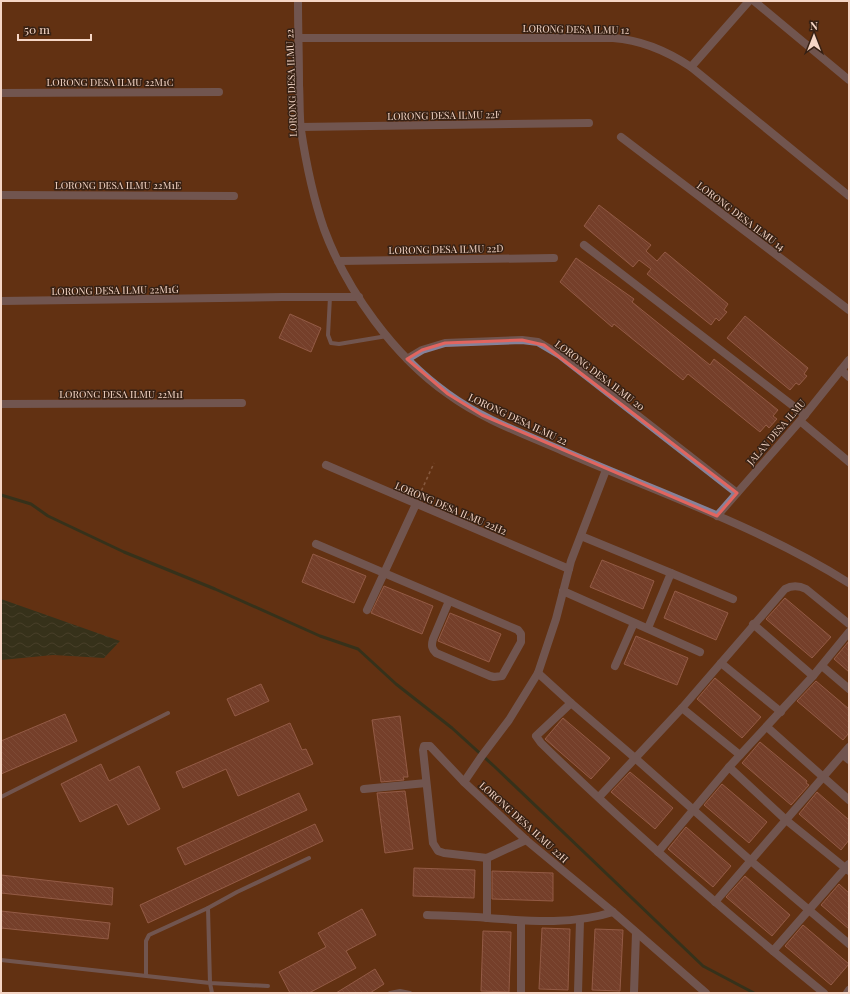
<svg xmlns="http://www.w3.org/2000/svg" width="850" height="994" viewBox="0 0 850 994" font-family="'Playfair Display',serif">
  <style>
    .water { fill: url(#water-waves) }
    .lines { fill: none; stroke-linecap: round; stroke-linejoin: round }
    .stream { stroke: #013225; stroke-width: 3 }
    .building { fill: url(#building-back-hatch); stroke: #ce8d83 }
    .path { stroke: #b28a74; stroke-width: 1.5; stroke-dasharray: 3 3; stroke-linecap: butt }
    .service { stroke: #84829a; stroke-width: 4 }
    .minor { stroke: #84829a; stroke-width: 8 }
    .tertiary { stroke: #84829a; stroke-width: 8 }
    .marked { fill: none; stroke: #e1655f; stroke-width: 3; stroke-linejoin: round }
    .labels { text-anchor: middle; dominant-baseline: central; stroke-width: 3; stroke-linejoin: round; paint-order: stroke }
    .street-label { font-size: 10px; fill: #f5d6c6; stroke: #372114 }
  </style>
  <defs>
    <pattern id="water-waves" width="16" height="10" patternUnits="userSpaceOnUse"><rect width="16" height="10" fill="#013225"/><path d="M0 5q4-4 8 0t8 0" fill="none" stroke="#274f43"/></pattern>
    <pattern id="building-back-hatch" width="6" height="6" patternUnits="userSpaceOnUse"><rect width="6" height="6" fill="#8d5148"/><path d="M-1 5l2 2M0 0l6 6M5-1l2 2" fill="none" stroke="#9e6961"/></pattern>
  </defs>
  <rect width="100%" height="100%" fill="#623113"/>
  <!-- water -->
  <polygon class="water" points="1,599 120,641 104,658 53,655 1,660"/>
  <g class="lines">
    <!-- stream -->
    <polyline class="stream" points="1,495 31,504 48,516 124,552 215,589 320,636 358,649 396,684 452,728 495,767 703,966 754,993"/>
  </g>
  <!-- building -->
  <g class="building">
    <polygon points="599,205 651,245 646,251 657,261 665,252 728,304 724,310 727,312 719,321 716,318 711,325 647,274 651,269 639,260 633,267 584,226"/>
    <polygon points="576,258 634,299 632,302 710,365 714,359 778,410 773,416 777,419 769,428 766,425 760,432 688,374 683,380 614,324 612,327 560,282"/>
    <polygon points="290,314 321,328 311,352 279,338"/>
    <polygon points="745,316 808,368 804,374 807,376 799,385 796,383 790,390 727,338"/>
    <polygon points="313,554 366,576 354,603 302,582"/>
    <polygon points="602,560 654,581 643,609 590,587"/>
    <polygon points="384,586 433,606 422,634 371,613"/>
    <polygon points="675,591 728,613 716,640 664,618"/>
    <polygon points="785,598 831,637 812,658 766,619"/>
    <polygon points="450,613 501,634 489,662 438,641"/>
    <polygon points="636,636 688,658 677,685 624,664"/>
    <polygon points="849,641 849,672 834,659"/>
    <polygon points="715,678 761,717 742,738 697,699"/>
    <polygon points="816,681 849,709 849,733 843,740 797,701"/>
    <polygon points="261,684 269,701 235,716 227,699"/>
    <polygon points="65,714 77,741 1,774 1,741"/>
    <polygon points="400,716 408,777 403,777 404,780 381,782 372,720"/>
    <polygon points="563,718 610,758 591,779 545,739"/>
    <polygon points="290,723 302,750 306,749 313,764 238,796 226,769 183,788 176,772"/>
    <polygon points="760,742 807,781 806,783 809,785 791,805 742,763"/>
    <polygon points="101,764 109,781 139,766 160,809 128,825 117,804 80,822 61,784"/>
    <polygon points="630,772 673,808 655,829 611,792"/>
    <polygon points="722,784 767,822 749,843 704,805"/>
    <polygon points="405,791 413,849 385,853 377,793"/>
    <polygon points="817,792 849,820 849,840 841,850 799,814"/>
    <polygon points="299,793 307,810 185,865 177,848"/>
    <polygon points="315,824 323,841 148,923 140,905"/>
    <polygon points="686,827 731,866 713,887 668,849"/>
    <polygon points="414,868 475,870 474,898 413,896"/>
    <polygon points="492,871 553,873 553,901 492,899"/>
    <polygon points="1,875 113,888 112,905 1,893"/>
    <polygon points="745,876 790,915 772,936 726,897"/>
    <polygon points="839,884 849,893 849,929 821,905"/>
    <polygon points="362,909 376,935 346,951 356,968 309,993 290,993 279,972 326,947 318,933"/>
    <polygon points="1,911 110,923 108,939 1,928"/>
    <polygon points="803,925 849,964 831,985 785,946"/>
    <polygon points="542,928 570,929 568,990 539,989"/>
    <polygon points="595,929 623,930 620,991 592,990"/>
    <polygon points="483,931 511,932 509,992 481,991"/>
    <polygon points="375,969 384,984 370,993 336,993"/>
  </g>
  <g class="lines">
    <!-- path -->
    <polyline class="path" points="419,496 434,463"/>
    <!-- service -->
    <g class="service">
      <polyline points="330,297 328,335 331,343 339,344 387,336"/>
      <polyline points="1,797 168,713"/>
      <polyline points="1,960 210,983 212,993"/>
      <polyline points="146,975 146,941 149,935 208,908"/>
      <polyline points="268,986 210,983 208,908 237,892 309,858"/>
      <polyline points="390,993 400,991 410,993"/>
    </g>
    <!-- minor -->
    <g class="minor">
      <polyline points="754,1 849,80"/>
      <path d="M298 38H613C642 40 667 51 691 67L849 196"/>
      <polyline points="691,67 749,1"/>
      <polyline points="1,93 219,92"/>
      <polyline points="300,127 589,123"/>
      <polyline points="621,137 849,310"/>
      <polyline points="1,195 234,196"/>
      <polyline points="584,245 805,415"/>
      <polyline points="338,261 554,258"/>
      <polyline points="1,301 283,297 359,297"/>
      <polyline points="407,359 422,350 445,343 522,340 538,342 560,355 737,493"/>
      <polyline points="841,370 849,377"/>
      <polyline points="1,404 242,403"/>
      <polyline points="800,421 849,462"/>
      <polyline points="326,465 569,569"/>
      <polyline points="606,470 571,561 556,619 538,673 509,720 481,757 464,782 526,840 613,912 706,993"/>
      <polyline points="581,536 671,573"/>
      <path d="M316 544 518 630 521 634V642L502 676 494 677 490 676 436 653C432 649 431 646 433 639L449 601"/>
      <polyline points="563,591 700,652"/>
      <polyline points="367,610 416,504"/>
      <polyline points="753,624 813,676"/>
      <polyline points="648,628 671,573 733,599"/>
      <polyline points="721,663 781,712"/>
      <polyline points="615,666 634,623"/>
      <polyline points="822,666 849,689"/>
      <polyline points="538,673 571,703 635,758 751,861 849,944"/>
      <path d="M571 703 536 736 541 743C631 831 726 913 824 993"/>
      <polyline points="682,708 740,755"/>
      <polyline points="767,727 849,800"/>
      <polyline points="843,755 849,760"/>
      <polyline points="729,767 813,676 849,632"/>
      <polyline points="464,782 430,746 424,746 423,750 433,843 438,851 444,853 487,858 526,840"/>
      <polyline points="364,789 426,783"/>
      <path d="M599 797 682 708 785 589C792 585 798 585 806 589L849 624"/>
      <polyline points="658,852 729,767 786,820 849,871"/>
      <polyline points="715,902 849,747"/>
      <path d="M427 915C447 916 468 916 488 918 529 921 573 925 613 912"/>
      <polyline points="487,918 487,858"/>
      <polyline points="773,951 849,864"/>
      <polyline points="634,992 636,933"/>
      <polyline points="521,993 521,921"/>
      <polyline points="578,993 580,920"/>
      <polyline points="847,993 849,990"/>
    </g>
    <!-- tertiary -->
    <g class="tertiary">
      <path d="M298 1C298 29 299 57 299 85 300 100 299 115 301 130 306 163 313 197 324 229 347 291 394 356 448 394 482 419 524 434 563 451 659 493 760 527 849 583"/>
      <polyline points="717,516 800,421 849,360"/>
    </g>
  </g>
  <!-- marked area -->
  <path d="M0 0H850V994H0ZM522 340 544 345 737 493 717 516 482 415 448 394 407 359 422 350 445 343Z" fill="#623113" fill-opacity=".55" fill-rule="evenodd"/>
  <path class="marked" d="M522 340 544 345 737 493 717 516 482 415 448 394 407 359 422 350 445 343Z"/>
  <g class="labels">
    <!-- street labels -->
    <g class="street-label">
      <text transform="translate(576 29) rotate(1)">LORONG DESA ILMU 12</text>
      <text x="110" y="82">LORONG DESA ILMU 22M1C</text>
      <text transform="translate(291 83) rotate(-92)">LORONG DESA ILMU 22</text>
      <text transform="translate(444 115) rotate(-1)">LORONG DESA ILMU 22F</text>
      <text x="118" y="185">LORONG DESA ILMU 22M1E</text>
      <text transform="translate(741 216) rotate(37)">LORONG DESA ILMU 14</text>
      <text transform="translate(446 249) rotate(-1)">LORONG DESA ILMU 22D</text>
      <text transform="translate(115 290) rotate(-1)">LORONG DESA ILMU 22M1G</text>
      <text transform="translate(600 375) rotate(37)">LORONG DESA ILMU 20</text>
      <text x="121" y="394">LORONG DESA ILMU 22M1I</text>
      <text transform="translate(518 419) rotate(25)">LORONG DESA ILMU 22</text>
      <text transform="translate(776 432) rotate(-49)">JALAN DESA ILMU</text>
      <text transform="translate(451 508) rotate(23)">LORONG DESA ILMU 22H2</text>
      <text transform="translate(524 822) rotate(42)">LORONG DESA ILMU 22H</text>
    </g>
  </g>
  <!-- border -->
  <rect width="850" height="994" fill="none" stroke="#f5d6c6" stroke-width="4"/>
  <!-- north arrow -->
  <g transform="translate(814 36)" stroke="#372114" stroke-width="3" paint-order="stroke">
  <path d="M0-3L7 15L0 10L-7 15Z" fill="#f5d6c6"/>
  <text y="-6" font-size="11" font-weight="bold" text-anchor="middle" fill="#f5d6c6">N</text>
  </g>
  <!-- scale -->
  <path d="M18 34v6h73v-6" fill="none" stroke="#f5d6c6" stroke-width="2"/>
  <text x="24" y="34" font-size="12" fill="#f5d6c6" stroke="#372114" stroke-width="3" paint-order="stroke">50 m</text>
</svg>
